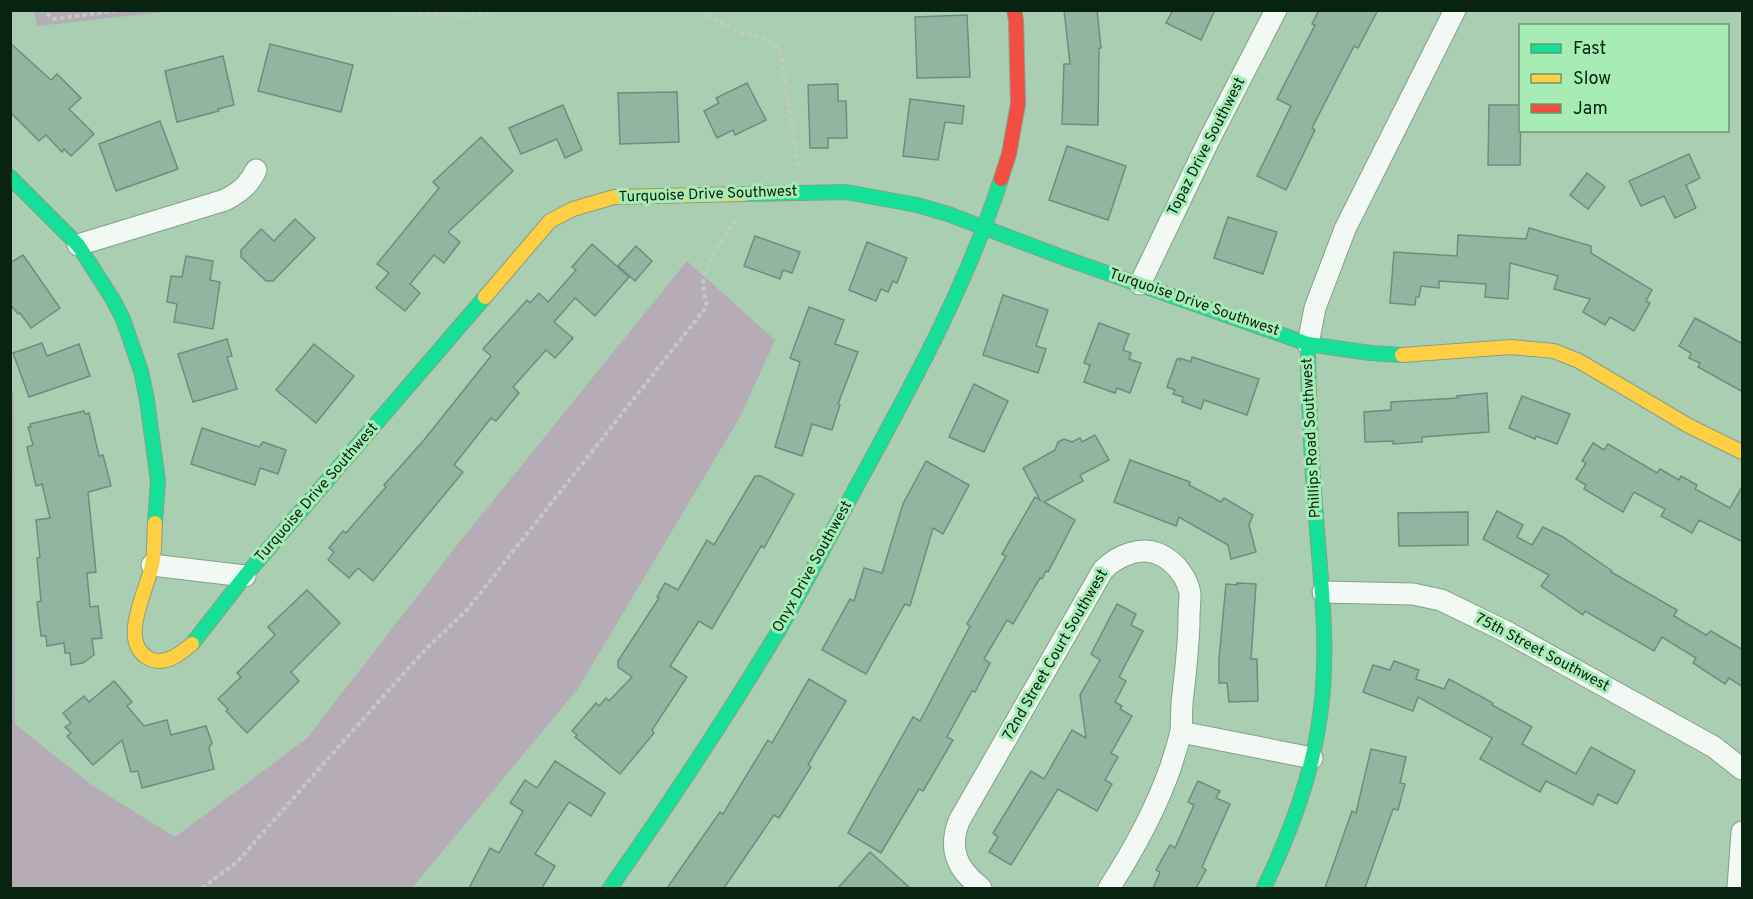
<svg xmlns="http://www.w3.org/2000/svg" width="1753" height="899" viewBox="0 0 1753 899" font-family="Overpass,sans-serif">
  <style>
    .green { fill: #b5acb6 }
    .building { fill: #94b4a2; stroke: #698f7d; stroke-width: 1.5 }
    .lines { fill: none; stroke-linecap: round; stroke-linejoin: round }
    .street-casing { stroke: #83a08a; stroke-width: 23 }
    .fast-casing { stroke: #83a08a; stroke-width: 16 }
    .slow-casing { stroke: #83a08a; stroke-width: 16 }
    .jam-casing { stroke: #83a08a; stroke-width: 16 }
    .path { stroke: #bfcbc2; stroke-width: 4; stroke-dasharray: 4.5 3; stroke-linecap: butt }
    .street { stroke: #f2f8f3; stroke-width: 21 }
    .fast { stroke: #16e098; stroke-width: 14 }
    .slow { stroke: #ffcf43; stroke-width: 14 }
    .jam { stroke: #f24e42; stroke-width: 14 }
    .labels { text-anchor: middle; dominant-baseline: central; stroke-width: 6; stroke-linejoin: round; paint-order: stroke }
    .street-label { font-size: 15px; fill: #082411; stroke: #a7ebb5 }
  </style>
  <rect width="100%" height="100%" fill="#a9ceb1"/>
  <!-- green -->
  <g class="green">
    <polygon points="34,11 34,10 172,11 37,26"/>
    <polygon points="687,261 775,340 740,417 577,690 412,888 11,888 11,384 14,397 15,724 93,786 175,837 307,738 458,544"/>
  </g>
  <!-- building -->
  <g class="building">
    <polygon points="1064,10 1097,10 1101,48 1099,48 1098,125 1062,124 1064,64 1070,64"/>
    <polygon points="1173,10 1215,10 1201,40 1166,23"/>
    <polygon points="1319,10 1378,10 1358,48 1354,46 1312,128 1315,130 1286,190 1257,176 1291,106 1277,99 1315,25 1312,24"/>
    <polygon points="967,15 970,77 917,78 915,17"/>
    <polygon points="10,43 51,80 57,74 81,98 69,109 94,134 71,156 64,149 62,152 46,135 39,141 10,112"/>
    <polygon points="270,44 353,65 341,112 258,91"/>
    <polygon points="223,56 234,105 218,109 219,111 177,122 165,71"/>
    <polygon points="747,83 766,120 735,135 733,130 717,138 704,111 719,103 716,98"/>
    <polygon points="838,84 838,101 846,101 847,138 828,138 828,148 810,148 808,85"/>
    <polygon points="677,92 679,142 620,144 618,93"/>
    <polygon points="910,99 964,106 962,124 945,122 938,160 903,156"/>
    <polygon points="563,105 582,150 565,158 557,139 521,154 509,128"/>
    <polygon points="1489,105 1521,105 1520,165 1488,165"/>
    <polygon points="160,121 178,169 116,191 99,144"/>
    <polygon points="481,137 513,171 448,232 460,242 444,263 434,255 410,284 420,293 405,311 376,288 389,273 377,264 439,188 433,182"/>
    <polygon points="1067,146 1126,166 1108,220 1049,200"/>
    <polygon points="1689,154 1700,178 1686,185 1696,208 1675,218 1664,196 1641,206 1629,181"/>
    <polygon points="1587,173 1605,187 1588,209 1570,195"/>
    <polygon points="1228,217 1277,232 1263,274 1214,258"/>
    <polygon points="295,219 315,238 273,281 266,281 241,257 241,250 261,229 274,241"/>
    <polygon points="1529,228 1591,246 1591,253 1652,290 1646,301 1650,303 1634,331 1610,317 1605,325 1583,312 1590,299 1554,289 1558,276 1510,263 1508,299 1485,297 1486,284 1439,281 1439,288 1421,286 1419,297 1416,297 1415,305 1390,303 1394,252 1457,256 1458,235 1526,239"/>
    <polygon points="755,236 800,252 792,273 783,270 780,279 744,266"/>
    <polygon points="867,242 907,258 897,283 893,281 888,292 881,289 876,301 849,290"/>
    <polygon points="592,244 629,277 595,316 575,298 554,322 573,338 555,358 546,350 513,387 519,393 496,421 491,418 454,465 463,472 373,581 358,568 349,578 328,560 334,552 329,548 343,531 346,533 386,487 384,485 424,440 491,356 483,349 527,300 530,303 539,293 548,302 576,270 572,267"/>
    <polygon points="636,246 652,261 635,281 618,266"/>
    <polygon points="23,255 60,308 31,328 20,313 18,314 10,304 10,263"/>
    <polygon points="186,256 213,261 210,280 220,282 213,329 174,322 177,304 167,302 171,276 182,277"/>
    <polygon points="1003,295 1048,310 1036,346 1046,349 1038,373 983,355"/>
    <polygon points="809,307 844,320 835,344 858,352 838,404 840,405 832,430 812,424 802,456 775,447 800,362 790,358"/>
    <polygon points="1695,318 1743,344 1743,392 1698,367 1700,363 1689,358 1691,353 1679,346"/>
    <polygon points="1099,323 1129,334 1123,350 1131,353 1129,359 1141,363 1130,393 1117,388 1115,393 1084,382 1090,365 1084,363"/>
    <polygon points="227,339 232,356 227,357 237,389 193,402 178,354"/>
    <polygon points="42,343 47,356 79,344 90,376 29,397 13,353"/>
    <polygon points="314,344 354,376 316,423 276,390"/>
    <polygon points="1192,357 1259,379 1247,415 1204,400 1201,409 1182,402 1183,397 1173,394 1175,390 1167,387 1177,359 1180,360 1180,358 1191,362"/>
    <polygon points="974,384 1008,401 984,452 949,437"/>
    <polygon points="1487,393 1489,432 1422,437 1422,442 1393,444 1393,441 1365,442 1364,412 1391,410 1391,402 1458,398 1457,396"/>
    <polygon points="1522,396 1570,414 1557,444 1536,436 1535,439 1509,428"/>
    <polygon points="84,411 85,414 89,413 99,456 103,455 111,486 88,492 96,572 87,573 90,607 98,606 102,638 92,639 94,655 83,663 71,665 70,653 65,653 64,643 47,646 46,636 41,636 37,602 41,601 37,558 40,557 36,520 50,518 42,484 36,486 27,447 33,445 28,427 31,427 30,424"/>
    <polygon points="202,428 259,447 263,442 286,450 278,474 260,468 255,485 191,464"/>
    <polygon points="1095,435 1109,460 1080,475 1083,481 1044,502 1075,520 1048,572 1046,571 1042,579 1040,578 1013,624 1007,620 984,659 990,663 975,692 972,691 947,737 953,740 923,791 919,789 881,853 848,833 913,717 920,721 970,626 967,624 1006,556 1002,554 1035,497 1040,500 1023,468 1055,450 1058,442 1064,439 1072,442 1080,438 1082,442"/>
    <polygon points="1593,443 1604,450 1608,444 1657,473 1660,469 1679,480 1681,476 1697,485 1695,489 1730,508 1743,485 1743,542 1699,520 1692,533 1661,516 1665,509 1634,492 1623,512 1584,489 1586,485 1576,479 1586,463 1582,461"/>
    <polygon points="1130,460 1190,482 1189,485 1221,502 1224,498 1253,515 1249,525 1256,552 1231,559 1228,545 1179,517 1176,526 1114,502"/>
    <polygon points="926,461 969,485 943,534 933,528 910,606 905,604 866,674 822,650 850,599 854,601 864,568 882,573 903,504"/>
    <polygon points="755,476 761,476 794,494 764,548 761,546 712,629 699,621 670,666 687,677 652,730 654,733 620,774 575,737 577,735 572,731 596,703 599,706 606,698 609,701 632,677 618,667 618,661 659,598 657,597 665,583 678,590 707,540 714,545"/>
    <polygon points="1497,511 1523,525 1517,537 1532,545 1543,527 1563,537 1612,571 1611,572 1677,610 1674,616 1706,635 1711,631 1743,650 1743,687 1729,678 1725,684 1693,663 1696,658 1662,637 1654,651 1585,611 1583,615 1541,586 1549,575 1483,539"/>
    <polygon points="1468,512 1468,545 1399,546 1398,513"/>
    <polygon points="1237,583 1256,584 1251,659 1257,659 1258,701 1229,702 1227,683 1219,683 1219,659 1226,584 1238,585"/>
    <polygon points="307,590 340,623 291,672 299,681 247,733 226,711 228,709 218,699 241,677 237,673 275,635 268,627"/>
    <polygon points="1117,604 1136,614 1131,625 1143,631 1119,677 1126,681 1115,702 1122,706 1120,709 1132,716 1111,753 1118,757 1105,780 1112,784 1097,811 1058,789 1011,865 989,852 998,837 993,833 1031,771 1044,779 1072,730 1086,738 1080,695 1100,660 1091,654"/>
    <polygon points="1394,661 1419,670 1416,679 1444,689 1449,679 1493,703 1492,705 1532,727 1522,744 1576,774 1591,747 1635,771 1617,804 1598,794 1593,805 1546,781 1540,792 1480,759 1492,738 1418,697 1413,711 1363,692 1373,665 1390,670"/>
    <polygon points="809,679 846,701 808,765 811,767 779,818 774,815 724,888 667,888 720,812 723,814 768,740 772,743"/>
    <polygon points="114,681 132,702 127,706 144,726 167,720 171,735 206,726 212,743 209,748 214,769 142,788 138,771 131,772 122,740 93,765 67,736 71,733 65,727 71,723 63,713 84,696 89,702"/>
    <polygon points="1371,749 1406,757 1400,783 1405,784 1398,810 1393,809 1365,888 1325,888 1352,811 1356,813"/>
    <polygon points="555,761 605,793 591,816 569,802 535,854 555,866 542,888 469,888 490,848 499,853 523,811 510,803 525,780 537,788"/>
    <polygon points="1198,781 1220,791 1216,798 1230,804 1202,867 1206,870 1196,888 1153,888 1160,872 1156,870 1170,845 1175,848 1194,805 1188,802"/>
    <polygon points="870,852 910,888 838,888"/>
  </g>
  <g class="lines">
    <!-- street casing -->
    <g class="street-casing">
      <g id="street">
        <path d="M78 245 225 200C240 192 249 185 256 170"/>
        <polyline points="1140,284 1209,140 1276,10"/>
        <polyline points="1308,344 1315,308 1345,229 1455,10"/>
        <polyline points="152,565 245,576"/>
        <polyline points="1323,592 1413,594 1441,600 1507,632 1714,747 1742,769"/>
        <polyline points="1181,732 1312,758"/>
        <path d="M981 888C957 869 948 850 959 821L1103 570C1117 556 1141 545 1161 555 1175 562 1188 578 1190 594 1190 601 1189 610 1189 617 1189 643 1186 668 1183 694 1181 706 1182 719 1181 731 1179 742 1174 755 1171 766 1156 809 1133 851 1109 888"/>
        <polyline points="1738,888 1742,832"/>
      </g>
    </g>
    <!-- fast casing -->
    <g class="fast-casing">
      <g id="fast">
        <polyline points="10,177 78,245 112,298 123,319 141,371 147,400 158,481 155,523"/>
        <polyline points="744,194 846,192 917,205 948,214 1067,259 1308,344 1370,353 1402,355"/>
        <polyline points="192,644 245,576 485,297"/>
        <path d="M610 888C669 804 726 718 779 630 807 582 832 531 859 482 912 385 967 285 1001 179"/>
        <path d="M1264 888C1290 833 1312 777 1320 716 1329 655 1322 591 1317 530 1312 468 1308 406 1308 344"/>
      </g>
    </g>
    <!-- slow casing -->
    <g class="slow-casing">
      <g id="slow">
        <polyline points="485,297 550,221 573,209 614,197 744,194"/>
        <polyline points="1402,355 1511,347 1554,351 1579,361 1689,426 1742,452"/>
        <path d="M155 523C154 537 155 552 152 565 147 591 117 643 150 659 166 666 181 653 192 644"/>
      </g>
    </g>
    <!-- jam casing -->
    <g class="jam-casing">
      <polyline id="jam" points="1001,179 1009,154 1018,104 1016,20 1014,10"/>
    </g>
    <!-- path -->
    <g class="path">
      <polyline points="40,10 55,19 119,10"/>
      <polyline points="358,10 426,13 467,17 501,10"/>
      <path d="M701 10C712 19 726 26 739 32 756 38 771 36 781 53L798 168"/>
      <path d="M202 888 237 862 386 693 427 648 466 611 707 306C705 297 702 287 704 278 708 257 726 236 737 219"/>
    </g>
    <!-- street -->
    <use href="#street" class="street"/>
    <!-- fast -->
    <use href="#fast" class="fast"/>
    <!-- slow -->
    <use href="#slow" class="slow"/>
    <!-- jam -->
    <use href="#jam" class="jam"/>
  </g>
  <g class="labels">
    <!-- street labels -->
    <g class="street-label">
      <text transform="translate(1207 147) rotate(-63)">Topaz Drive Southwest</text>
      <text transform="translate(708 195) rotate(-2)">Turquoise Drive Southwest</text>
      <text transform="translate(1194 303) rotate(19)">Turquoise Drive Southwest</text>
      <text transform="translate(1312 438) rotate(-93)">Phillips Road Southwest</text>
      <text transform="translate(317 493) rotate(-49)">Turquoise Drive Southwest</text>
      <text transform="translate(813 567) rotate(-61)">Onyx Drive Southwest</text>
      <text transform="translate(1542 653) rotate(28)">75th Street Southwest</text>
      <text transform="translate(1056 655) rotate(-60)">72nd Street Court Southwest</text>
    </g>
  </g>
  <!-- border -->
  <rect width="1753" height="899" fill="none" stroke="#082411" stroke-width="24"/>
  <!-- legend -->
  <rect x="1519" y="24" width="210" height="108" fill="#a7ebb5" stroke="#679b73" stroke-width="1.5"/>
  <rect x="1531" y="44" width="30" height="9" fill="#16e098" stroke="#679b73" stroke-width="1.5"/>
  <text x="1573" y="54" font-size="18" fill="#082411">Fast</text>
  <rect x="1531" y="74" width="30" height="9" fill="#ffcf43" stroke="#679b73" stroke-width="1.5"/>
  <text x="1573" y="84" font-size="18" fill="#082411">Slow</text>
  <rect x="1531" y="104" width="30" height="9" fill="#f24e42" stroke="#679b73" stroke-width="1.5"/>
  <text x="1573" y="114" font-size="18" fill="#082411">Jam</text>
</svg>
